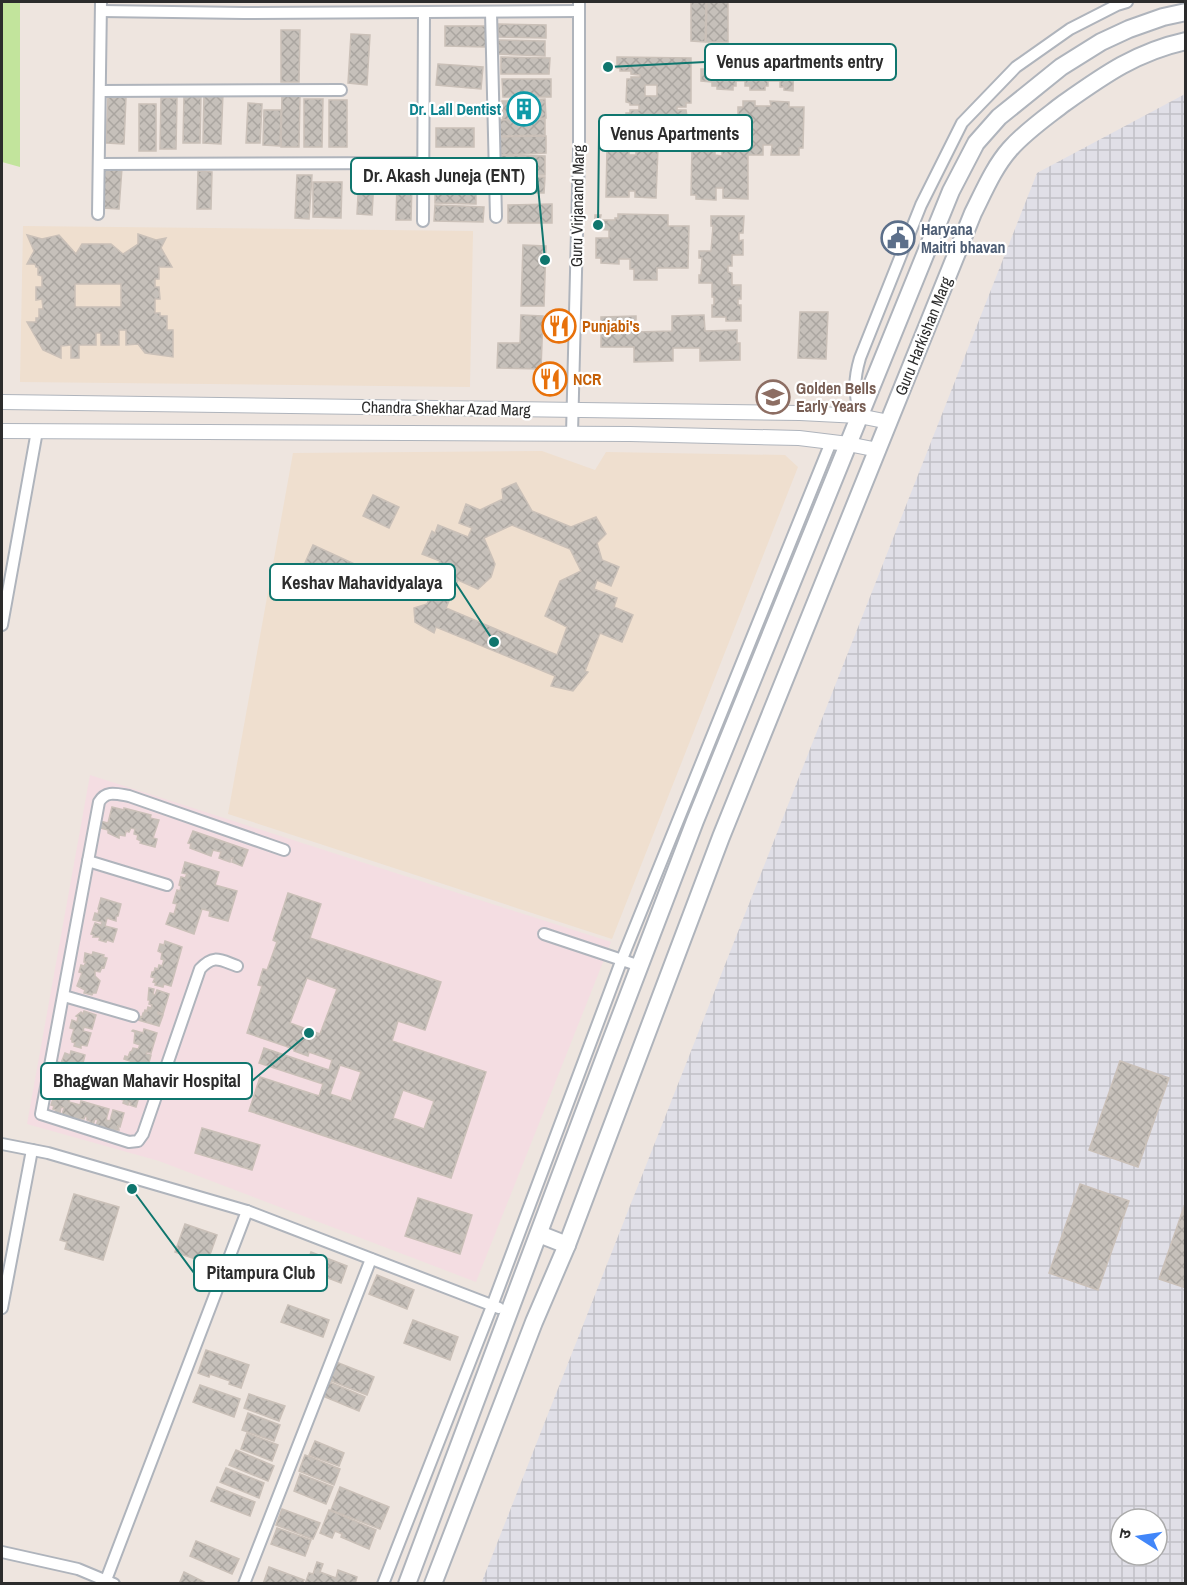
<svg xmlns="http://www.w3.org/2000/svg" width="1187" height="1585" viewBox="0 0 1187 1585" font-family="'Archivo Narrow','Noto Sans Devanagari',sans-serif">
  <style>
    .industrial { fill: url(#industrial-grid); fill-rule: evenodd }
    .education { fill: #efdfcf }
    .medical { fill: #f4dde2 }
    .park { fill: #c2e49c }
    .building { fill: url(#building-cross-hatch); stroke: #cac0b8; stroke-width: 1.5; fill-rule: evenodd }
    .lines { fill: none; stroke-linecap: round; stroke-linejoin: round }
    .minor-casing { stroke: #afb4bc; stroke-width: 14 }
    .tertiary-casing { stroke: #afb4bc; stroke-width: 16 }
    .secondary-casing { stroke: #afb4bc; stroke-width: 20 }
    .minor { stroke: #fff; stroke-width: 10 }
    .tertiary { stroke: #fff; stroke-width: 14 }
    .secondary { stroke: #fff; stroke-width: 16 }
    .labels { text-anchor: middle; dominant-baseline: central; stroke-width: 4.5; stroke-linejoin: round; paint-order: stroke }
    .culture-label { font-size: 16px; font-weight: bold; fill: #0d838f; stroke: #fff; text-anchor: end }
    .street-label { font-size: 16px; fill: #2c2c2c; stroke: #fff }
    .service-label { font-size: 16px; font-weight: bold; fill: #4e5e75; stroke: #fff; text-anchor: start }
    .food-label { font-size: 16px; font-weight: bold; fill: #c56008; stroke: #fff; text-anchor: start }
    .education-label { font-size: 16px; font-weight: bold; fill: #785e54; stroke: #fff; text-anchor: start }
    .leader { fill: none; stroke: #0f766e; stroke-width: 2 }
    .callout-dot { fill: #0f766e; stroke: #fff; stroke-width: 2 }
    .callout { fill: #fff; stroke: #0f766e; stroke-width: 2 }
    .callout-label { font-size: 18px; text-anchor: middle; font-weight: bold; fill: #2c2c2c }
  </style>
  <defs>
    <pattern id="industrial-grid" width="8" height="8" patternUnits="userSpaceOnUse" patternTransform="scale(1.5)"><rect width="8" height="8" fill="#e0dfe7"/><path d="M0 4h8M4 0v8" fill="none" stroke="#c0c0c6"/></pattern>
    <pattern id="building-cross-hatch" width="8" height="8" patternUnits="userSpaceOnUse" patternTransform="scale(1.5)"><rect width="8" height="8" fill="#c6c0ba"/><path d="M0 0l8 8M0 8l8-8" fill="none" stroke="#aaa5a0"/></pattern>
  </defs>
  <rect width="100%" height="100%" fill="#eee5df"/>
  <!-- industrial -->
  <path class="industrial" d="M1185 94V1583L481 1584 1037 173ZM1121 1519H1157V1555H1121Z"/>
  <!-- education -->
  <g class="education">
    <polygon points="23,226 473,231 470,387 20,382"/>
    <polygon points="542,451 595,470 606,452 785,455 798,467 612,939 228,814 293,453"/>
  </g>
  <!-- medical -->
  <polygon class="medical" points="90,775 611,942 476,1282 159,1161 27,1124"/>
  <!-- park -->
  <polygon class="park" points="2,2 20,2 20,167 2,162"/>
  <!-- building -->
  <g class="building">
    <polygon points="691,2 706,2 705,42 691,41"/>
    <polygon points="707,2 728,2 728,42 706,42"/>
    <polygon points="498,24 546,25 546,38 498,37"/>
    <polygon points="445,26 487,26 487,47 445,46"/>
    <polygon points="281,30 300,30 299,82 281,82"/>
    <polygon points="351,34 370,35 367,85 348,83"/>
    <polygon points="498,40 545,41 545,56 497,54"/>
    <polygon points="705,56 717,56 717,61 721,62 730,61 730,56 752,56 752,61 762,61 762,56 788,57 788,59 794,59 793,91 784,90 784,87 780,87 780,81 768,81 768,86 765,86 765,90 750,90 750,86 745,86 745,81 736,81 736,86 733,86 733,90 717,89 717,86 712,86 712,82 701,81 701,69 705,69"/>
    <polygon points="501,57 550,58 549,74 501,74"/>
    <path d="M617 57 691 58V103H686V107H677V110H686L687 116H691V137H687V141H677V142H639V140H631L630 137H626V113H630V110H639V105H630V103L626 102 627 79H631V77H640V75L631 74V71H620V68H617ZM645 85H657V96H645ZM643 118H657L656 130H643Z"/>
    <polygon points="438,64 483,67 481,89 436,85"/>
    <polygon points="502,79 551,79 551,97 503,97"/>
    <polygon points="204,92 223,93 221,144 203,143"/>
    <polygon points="282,93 300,94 299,147 281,147"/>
    <polygon points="184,95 201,95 200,143 183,143"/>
    <polygon points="108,96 126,97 124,144 106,143"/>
    <polygon points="161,98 177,98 176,149 160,149"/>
    <polygon points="304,99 323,99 322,147 304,147"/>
    <polygon points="545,99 546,118 503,120 502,101"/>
    <rect x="329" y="100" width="18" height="47"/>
    <polygon points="743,101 755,101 755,106 771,106 770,101 789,102 789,107 804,107 803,148 799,148 799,155 771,155 772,145 763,145 763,155 748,155 748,199 723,198 723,188 716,188 716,200 696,199 696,195 691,195 692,148 715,148 715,155 722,156 722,148 738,148 738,107 743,107"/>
    <polygon points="248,103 262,104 260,143 246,143"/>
    <rect x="139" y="104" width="17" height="47"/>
    <polygon points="264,110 281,110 280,146 263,145"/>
    <polygon points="545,119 545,135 500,136 500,120"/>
    <rect x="436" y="128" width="38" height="19"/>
    <polygon points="546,136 546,153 501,155 500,137"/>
    <polygon points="607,147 629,147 629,155 636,155 636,147 658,148 656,198 635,197 635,191 629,191 629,197 606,197"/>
    <polygon points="499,155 545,156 545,175 498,175"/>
    <polygon points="104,167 122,168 119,209 102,208"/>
    <polygon points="198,171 212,172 211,209 197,209"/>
    <polygon points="297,175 312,175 309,219 295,218"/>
    <polygon points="496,177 545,177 544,193 496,192"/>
    <polygon points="359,178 374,179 372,215 357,214"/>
    <polygon points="313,182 342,182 341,218 313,217"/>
    <polygon points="397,183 412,183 411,220 396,220"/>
    <polygon points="435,186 476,187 476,204 435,203"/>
    <polygon points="552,204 552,223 508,223 508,205"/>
    <polygon points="435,205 484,207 483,222 434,221"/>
    <polygon points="618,214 668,215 668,226 689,226 688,268 657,268 657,280 634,280 634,269 630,269 630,259 619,259 619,264 601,263 601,258 596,258 596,238 609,238 609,230 595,229 595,215 601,215 600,220 615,220 615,218 618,218"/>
    <polygon points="711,216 744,216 743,233 739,233 739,241 743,240 743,255 732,255 732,266 728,266 728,272 732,273 732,285 741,285 741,299 738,299 738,305 741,305 741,321 726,321 726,317 712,317 712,305 714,305 714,297 712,297 712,283 699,283 699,275 701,275 702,258 699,258 699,251 711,251 713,226 711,226"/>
    <path d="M138 234 156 240 166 238 161 248 172 267H159V279H155V287H159L160 299H155V313H160V316H167V330H173V357L145 353 138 344 126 345V330H119V345H101V333H96V345H79V358H71V345L61 346V358L43 350 27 322H36V318H39V309H43L42 299 36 300V287H42V276L38 275V267H36L35 264H27L34 251 27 235 42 239 59 235 76 254 82 244H111L123 254 138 244ZM75 284H121V307H75Z"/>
    <polygon points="523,245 546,246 544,306 521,306"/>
    <polygon points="800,312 828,312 826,359 798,358"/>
    <polygon points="521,315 543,316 541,369 497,368 498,343 520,343"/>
    <polygon points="704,315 705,331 737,330 737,343 740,343 740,360 700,361 700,348 673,348 673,361 634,362 634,347 601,347 601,317 636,316 636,332 672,331 672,316"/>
    <path d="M516 483 532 511 571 527 596 517 606 534 597 543 602 560 619 567 611 586 597 580 594 589 617 598 614 607 633 615 622 642 600 633 585 671 588 672 573 691 551 686 555 676 436 627 434 633 415 622 414 608 427 604 429 599 425 597 440 561 422 554 432 531 435 533 438 525 468 537 472 528 459 523 466 504 480 510 503 499 502 489ZM512 525 570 549 581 571 560 581 545 616 567 627 557 655 446 608 458 580 478 589 491 577 495 564 484 538Z"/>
    <polygon points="373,495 399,507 389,528 363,516"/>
    <polygon points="313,545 370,571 358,598 301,572"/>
    <polygon points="112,807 124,810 124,808 151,815 150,818 159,820 153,838 157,839 155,847 140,843 141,841 137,839 138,835 134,834 135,829 131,828 129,832 126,831 125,836 119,835 119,838 108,833 108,830 97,827 100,821 108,823"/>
    <polygon points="193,831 248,850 242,866 232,862 233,858 231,858 230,862 219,858 221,852 213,850 211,856 190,848 191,844 188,843"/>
    <polygon points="185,862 219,872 215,885 237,891 228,921 209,916 210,911 202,909 194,934 166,924 170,913 174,914 177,904 173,903 177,890 180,891 181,886 179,885 181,877 185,878 187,874 182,873"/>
    <path d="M288 893 321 904 310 938 441 982 425 1030 398 1021 392 1041 486 1072 451 1178 249 1111 260 1077 319 1096 323 1084 259 1063 264 1048 329 1070 332 1060 309 1052 308 1056 294 1051V1049L247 1033 262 986 258 985 263 969 267 970 277 942 273 940ZM307 978 337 989 320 1034 290 1023ZM340 1065 361 1072 351 1101 330 1094ZM403 1090 434 1101 424 1129 393 1118Z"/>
    <polygon points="101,898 121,904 118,916 116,916 116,921 107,918 105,926 117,929 113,942 107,940 106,942 99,940 100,937 93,937 94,935 91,934 95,923 101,925 102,922 93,920 95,913 98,914 99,910 98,909"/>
    <polygon points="165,941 182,947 171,986 164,984 163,987 155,985 156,983 153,982 155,978 151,977 152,972 154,972 155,968 158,969 159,965 162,966 164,960 161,959 162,953 158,951 160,944 164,945"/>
    <polygon points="93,952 104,955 103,957 107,958 104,968 102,967 100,972 95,971 95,976 100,981 96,993 93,993 92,995 84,993 85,990 77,986 82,973 79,972 81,965 84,966 86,962 84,962 85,953 92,955"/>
    <polygon points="149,988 154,989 153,994 155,995 157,990 169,994 163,1014 158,1012 158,1014 163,1015 159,1026 138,1020 139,1016 142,1017 143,1013 144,1013 145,1010 147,1011 148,1007 151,1008 152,1005 149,1004 150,1000 148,1000"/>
    <polygon points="84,1011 96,1015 92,1029 84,1027 83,1031 91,1033 87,1046 81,1045 81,1048 74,1046 75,1043 72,1042 72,1039 71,1039 74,1029 70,1028 72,1020 77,1022 78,1017 76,1016 81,1012 83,1014"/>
    <polygon points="144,1029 157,1033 151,1053 147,1052 146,1054 151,1055 148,1066 138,1063 137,1065 133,1064 133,1062 124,1059 125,1056 128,1057 130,1052 132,1051 133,1048 138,1049 140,1045 134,1043 135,1032 132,1031 133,1030 143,1033"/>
    <polygon points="71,1051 85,1055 82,1067 75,1064 72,1076 78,1078 75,1088 68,1086 67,1089 59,1087 60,1080 57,1079 59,1072 64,1074 65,1072 57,1069 58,1062 61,1063 65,1053 70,1055"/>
    <polygon points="1120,1061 1169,1078 1138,1167 1089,1150"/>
    <polygon points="133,1067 139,1069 144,1074 140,1092 137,1091 137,1092 140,1093 136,1107 130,1105 131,1103 129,1102 128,1105 123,1103 124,1100 115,1098 117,1093 115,1093 117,1087 120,1088 119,1091 128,1094 128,1091 133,1092 134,1090 128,1088 133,1079 121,1076 122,1073 124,1074 125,1072 123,1072 124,1068 132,1070"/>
    <polygon points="58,1094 70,1098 69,1102 80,1105 81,1101 109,1109 106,1120 110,1121 113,1110 124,1113 120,1127 118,1126 119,1130 116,1130 115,1131 106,1129 105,1131 95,1128 98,1120 95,1119 93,1125 90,1124 90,1121 87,1120 87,1117 85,1116 84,1119 73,1118 71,1121 61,1117 64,1108 61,1107 60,1113 55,1112 56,1110 53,1109 54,1106 51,1105 53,1099 56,1100"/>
    <polygon points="202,1128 260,1145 252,1170 195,1153"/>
    <polygon points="1080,1184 1129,1201 1098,1290 1049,1273"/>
    <polygon points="74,1194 119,1207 103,1260 65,1249 67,1242 60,1240"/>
    <polygon points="418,1198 472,1215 460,1254 405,1236"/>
    <polygon points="1186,1201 1186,1288 1159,1279"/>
    <polygon points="185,1224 217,1235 207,1263 175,1252"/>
    <polygon points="311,1252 347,1266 341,1283 305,1269"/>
    <polygon points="377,1275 414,1290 407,1309 369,1294"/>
    <polygon points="288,1305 329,1320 323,1337 281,1322"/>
    <polygon points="413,1320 458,1337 450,1360 404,1343"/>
    <polygon points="206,1350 249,1365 241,1388 229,1384 230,1381 210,1374 209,1377 198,1373"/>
    <polygon points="336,1362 374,1377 367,1395 329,1380"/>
    <polygon points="329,1382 365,1397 359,1411 323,1396"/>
    <polygon points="200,1385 240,1399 234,1417 193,1402"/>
    <polygon points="249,1394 285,1406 279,1421 244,1408"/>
    <polygon points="248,1413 280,1425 274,1441 242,1430"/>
    <polygon points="247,1433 278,1445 272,1461 241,1449"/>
    <polygon points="315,1441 344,1453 339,1466 309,1455"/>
    <polygon points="236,1450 274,1466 268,1481 229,1465"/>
    <polygon points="305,1455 340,1469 334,1485 299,1471"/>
    <polygon points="226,1468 264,1483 259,1498 220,1482"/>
    <polygon points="300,1474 333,1487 326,1504 294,1491"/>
    <polygon points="217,1487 255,1502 250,1516 211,1501"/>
    <polygon points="340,1487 389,1507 380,1529 331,1510"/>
    <polygon points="282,1509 320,1523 313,1539 276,1525"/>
    <polygon points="329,1510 376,1530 369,1549 341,1537 342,1534 335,1531 332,1538 320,1533"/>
    <polygon points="277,1528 311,1540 305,1556 271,1544"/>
    <polygon points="196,1541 239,1559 232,1574 190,1556"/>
    <polygon points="317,1562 323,1564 320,1572 336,1578 338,1570 357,1577 355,1584 305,1584 309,1573 313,1574"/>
    <polygon points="269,1567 304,1580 302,1584 263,1584"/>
    <polygon points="184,1572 208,1584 179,1584"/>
  </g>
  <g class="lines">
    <!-- minor casing -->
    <g class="minor-casing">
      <g id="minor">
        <polyline points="101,11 244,13 579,11"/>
        <polyline points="491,12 496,217"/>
        <polyline points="100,91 341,90"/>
        <polyline points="99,164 424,163"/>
        <polyline points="98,214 101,2"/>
        <polyline points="423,221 424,12"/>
        <path d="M859 415C855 391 853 382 860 358L921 205 962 123 1016 67 1070 29 1117 5 1127 2"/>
        <polyline points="572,434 579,151 579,2"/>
        <polyline points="2,625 37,431"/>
        <polyline points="88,861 167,885"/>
        <polyline points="544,934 640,966"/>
        <path d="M237 966C220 960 214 954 200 969L143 1134 138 1141 129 1142 41 1114 99 802C106 790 117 794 129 796L284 850"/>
        <polyline points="64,996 133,1016"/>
        <polyline points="2,1144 48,1153 247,1211 499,1308"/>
        <polyline points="2,1308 32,1150"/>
        <polyline points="2,1552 78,1569 114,1584"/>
        <polyline points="106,1580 247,1211"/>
        <polyline points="244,1584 371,1259"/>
        <polyline points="383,1584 492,1306 622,959 831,442"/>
      </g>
    </g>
    <!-- tertiary casing -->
    <g class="tertiary-casing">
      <g id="tertiary">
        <polyline points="2,402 800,413 859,416 889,422"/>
        <polyline points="2,431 630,434 799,438 848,444 878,450"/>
      </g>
    </g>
    <!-- secondary casing -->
    <g class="secondary-casing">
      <g id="secondary">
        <polyline points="539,1234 567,1245"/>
        <polyline points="407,1584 604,1059 695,821 951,191 976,143 999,117 1061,67 1101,42 1129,29 1163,17 1186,12"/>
        <path d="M433 1584 534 1322 567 1245 721 837 973 213C984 191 994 167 1010 149 1026 131 1045 118 1063 104 1104 75 1136 52 1186 41"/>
      </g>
    </g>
    <!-- minor -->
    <use href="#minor" class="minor"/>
    <!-- tertiary -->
    <use href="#tertiary" class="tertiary"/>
    <!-- secondary -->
    <use href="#secondary" class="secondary"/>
  </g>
  <!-- icons -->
  <defs>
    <g id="building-ring" transform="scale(1.725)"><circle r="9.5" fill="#fff" stroke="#0f9aa8" stroke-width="1.5"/><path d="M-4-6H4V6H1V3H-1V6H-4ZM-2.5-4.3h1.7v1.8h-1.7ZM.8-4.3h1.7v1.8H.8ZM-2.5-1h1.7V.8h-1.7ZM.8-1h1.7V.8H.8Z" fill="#0f9aa8"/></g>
    <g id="civic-ring" transform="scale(1.725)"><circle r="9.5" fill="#fff" stroke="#5c6f8a" stroke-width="1.5"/><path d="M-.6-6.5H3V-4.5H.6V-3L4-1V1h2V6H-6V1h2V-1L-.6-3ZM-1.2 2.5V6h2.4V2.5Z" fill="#5c6f8a"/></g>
    <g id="restaurant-ring" transform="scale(1.725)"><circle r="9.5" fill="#fff" stroke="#e8710a" stroke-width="1.5"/><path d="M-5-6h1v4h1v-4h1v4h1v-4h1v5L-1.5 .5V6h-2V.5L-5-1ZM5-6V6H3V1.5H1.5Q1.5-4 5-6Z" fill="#e8710a"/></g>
    <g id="school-ring" transform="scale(1.725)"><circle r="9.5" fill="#fff" stroke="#8d6e63" stroke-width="1.5"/><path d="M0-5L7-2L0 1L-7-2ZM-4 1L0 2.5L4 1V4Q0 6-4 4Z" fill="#8d6e63"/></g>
  </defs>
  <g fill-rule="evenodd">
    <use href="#building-ring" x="524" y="109"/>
    <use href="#civic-ring" x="898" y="238"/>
    <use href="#restaurant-ring" x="559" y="326"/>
    <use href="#restaurant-ring" x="550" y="379"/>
    <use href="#school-ring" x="773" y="397"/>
  </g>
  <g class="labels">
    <!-- culture labels -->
    <g class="culture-label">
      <text x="501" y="109">Dr. Lall Dentist</text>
    </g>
    <!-- street labels -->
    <g class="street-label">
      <text transform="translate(577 206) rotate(-89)">Guru Virjanand Marg</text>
      <text transform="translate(923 336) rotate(-68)">Guru Harkishan Marg</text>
      <text transform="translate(446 408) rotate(1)">Chandra Shekhar Azad Marg</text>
    </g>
    <!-- service labels -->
    <g class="service-label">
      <text x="921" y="229">Haryana<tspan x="921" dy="18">Maitri bhavan</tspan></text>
    </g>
    <!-- food labels -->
    <g class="food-label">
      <text x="582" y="326">Punjabi's</text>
      <text x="573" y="379">NCR</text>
    </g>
    <!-- education labels -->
    <g class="education-label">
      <text x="796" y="388">Golden Bells<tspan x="796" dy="18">Early Years</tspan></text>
    </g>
  </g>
  <!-- callouts -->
  <path class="leader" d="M608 67L705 62M598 225L599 133M545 260L537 176M494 642L455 582M309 1033L252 1081M132 1189L194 1273"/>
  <g class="callout-dot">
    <circle cx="608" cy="67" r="6"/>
    <circle cx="598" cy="225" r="6"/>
    <circle cx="545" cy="260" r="6"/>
    <circle cx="494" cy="642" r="6"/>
    <circle cx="309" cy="1033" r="6"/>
    <circle cx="132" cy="1189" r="6"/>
  </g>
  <g class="callout">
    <rect x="705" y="44" width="191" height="36" rx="6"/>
    <rect x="599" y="115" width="153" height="36" rx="6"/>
    <rect x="351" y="158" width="186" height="36" rx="6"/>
    <rect x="270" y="564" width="185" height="36" rx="6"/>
    <rect x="41" y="1063" width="211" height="36" rx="6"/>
    <rect x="194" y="1255" width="133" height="36" rx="6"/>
  </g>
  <g class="callout-label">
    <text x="800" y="68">Venus apartments entry</text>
    <text x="675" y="140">Venus Apartments</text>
    <text x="444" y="182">Dr. Akash Juneja (ENT)</text>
    <text x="362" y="589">Keshav Mahavidyalaya</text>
    <text x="147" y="1087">Bhagwan Mahavir Hospital</text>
    <text x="261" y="1279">Pitampura Club</text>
  </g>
  <!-- border -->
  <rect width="1187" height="1585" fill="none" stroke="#2c2c2c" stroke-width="6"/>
  <!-- north arrow -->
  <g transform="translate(1139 1537) rotate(282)"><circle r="28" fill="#ffffff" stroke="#ababab" stroke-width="1.5"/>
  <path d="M0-4.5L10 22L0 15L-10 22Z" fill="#4186f9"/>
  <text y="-9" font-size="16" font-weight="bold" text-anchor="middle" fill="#2c2c2c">उ</text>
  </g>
</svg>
